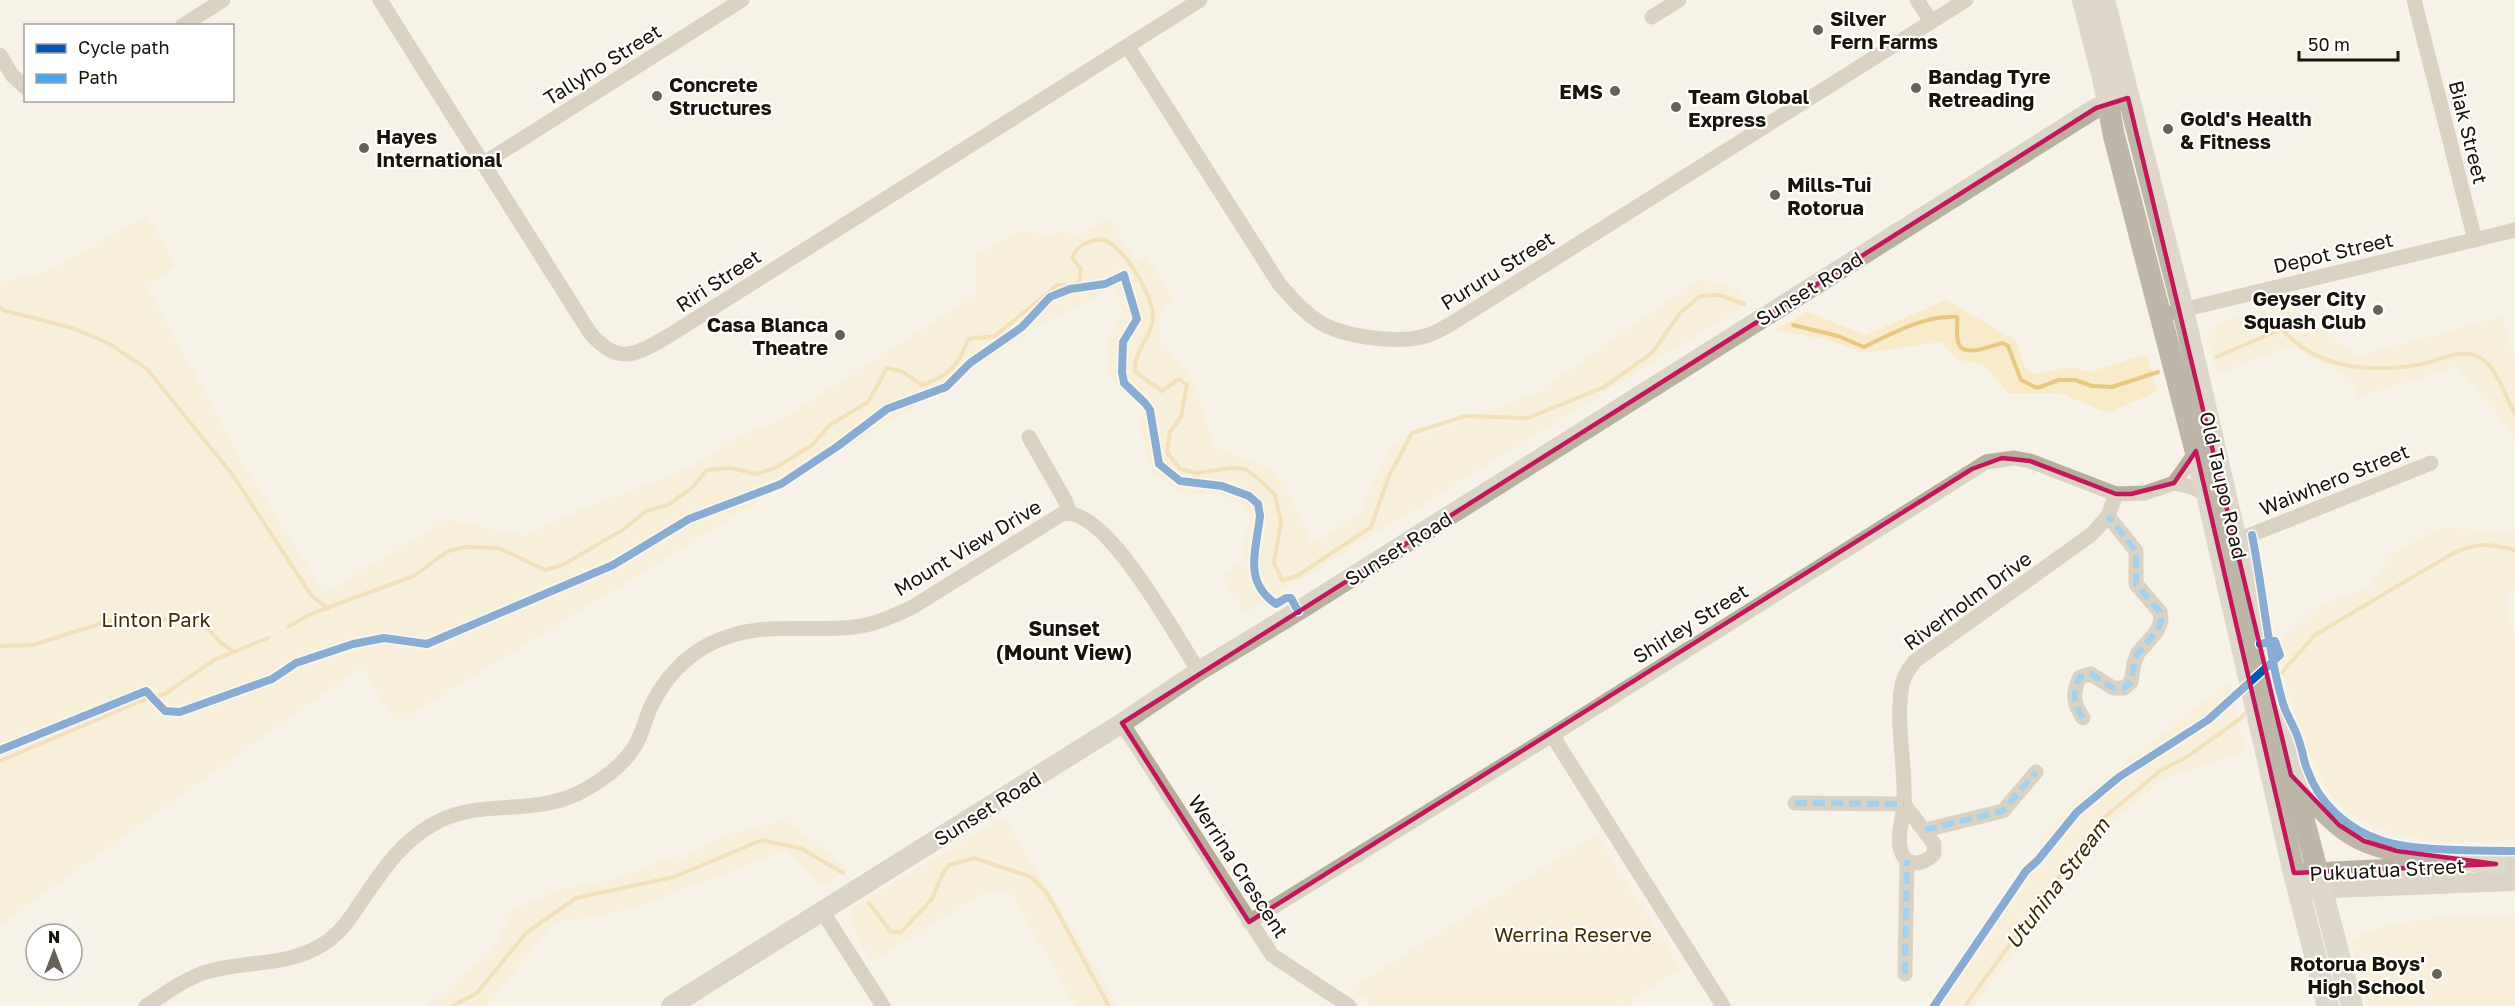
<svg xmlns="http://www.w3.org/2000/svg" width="2515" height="1006" viewBox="0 0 2515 1006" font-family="'Golos Text',sans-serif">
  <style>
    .green { fill: #f9eaca }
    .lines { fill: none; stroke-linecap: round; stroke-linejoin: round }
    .stream { stroke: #e9c982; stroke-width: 4 }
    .minor { stroke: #b6ad9a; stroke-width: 15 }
    .major { stroke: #b8b1a0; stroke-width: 20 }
    .highway { stroke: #beb6a8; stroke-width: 22 }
    .quiet { stroke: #3fa9f5; stroke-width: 6; stroke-dasharray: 12 6; stroke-linecap: butt }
    .cycleway-casing { stroke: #fff; stroke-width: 11 }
    .cycleway { stroke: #0057b8; stroke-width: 8 }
    .marked { fill: none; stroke: #c2185b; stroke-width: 4.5; stroke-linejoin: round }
    .poi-dot { fill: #676257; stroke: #fff; stroke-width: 2 }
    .labels { text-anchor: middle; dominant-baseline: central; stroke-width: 4.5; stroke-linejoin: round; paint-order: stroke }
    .poi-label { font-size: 20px; font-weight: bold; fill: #191409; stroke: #fff; text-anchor: start }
    .street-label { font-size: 20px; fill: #191409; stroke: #fff }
    .park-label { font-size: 20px; fill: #3f2e02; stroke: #fff }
    .neighbourhood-label { font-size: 21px; font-weight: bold; fill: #191409; stroke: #fff }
    .water-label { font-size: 21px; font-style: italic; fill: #3b2a00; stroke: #fff }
  </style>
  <rect width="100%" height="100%" fill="#f7f2e8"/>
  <!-- green -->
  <g class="green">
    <polygon points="147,215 176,264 148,288 246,468 325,593 448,519 525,536 580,510 690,467 744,434 782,419 975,295 976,256 1019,230 1050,235 1066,230 1073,238 1107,218 1137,262 1147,256 1174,299 1162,310 1159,338 1195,382 1214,446 1272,470 1291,497 1312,544 1359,514 1391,446 1535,394 1700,278 1738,290 1748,304 1245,614 1221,576 1243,561 1241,557 1250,515 1244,505 1217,493 1189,496 1153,475 1141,431 1142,407 1110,378 1108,338 1124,312 1113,288 1040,325 987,362 397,723 361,667 0,925 0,279 3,281 49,271"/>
    <polygon points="1946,300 2017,341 2024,366 2036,374 2069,367 2090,372 2147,354 2157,392 2107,413 2060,393 2008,393 1983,364 1958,360 1941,342 1864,353 1830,340 1774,330 1807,312 1865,335"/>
    <polygon points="2287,305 2358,356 2502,316 2515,358 2515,436 2456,366 2358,398 2350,379 2290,346 2217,375 2207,332 2219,322"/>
    <path d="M2442 527 2515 533V588L2505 597 2515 640V842C2485 841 2453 844 2423 840 2398 837 2359 824 2340 805 2309 775 2287 688 2276 645L2316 607 2370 586 2393 552Z"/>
    <polygon points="2229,682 2246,753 2166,777 2106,827 1974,1006 1928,1006 2065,809"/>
    <polygon points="1004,817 1119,1006 1075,1006 1011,893 989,890 873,961 850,925 853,907"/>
    <polygon points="785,820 831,854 848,870 822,886 785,851 629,910 554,923 487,1006 427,1006 492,951 513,911 559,889 614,879 677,855 677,862 719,837"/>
    <polygon points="1596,834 1681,969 1622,1006 1377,1006 1350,989"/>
    <path d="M2515 915V1006H2368L2351 942C2359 937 2367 931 2376 929 2413 916 2475 916 2515 915Z"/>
  </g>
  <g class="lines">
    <!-- stream -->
    <g class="stream">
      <polyline points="0,307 3,310 72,328 108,343 147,369 232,474 311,595 328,609"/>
      <path d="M1793 325 1838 336 1864 347C1892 333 1925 315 1957 317 1958 325 1956 334 1958 342 1962 359 1990 346 2002 343L2008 346 2021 380 2037 388 2059 380H2075L2092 386 2112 387 2158 372"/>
      <path d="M2216 357 2282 329C2315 368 2369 373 2417 365 2438 362 2466 343 2486 362 2499 375 2507 399 2515 414"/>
      <path d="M288 627 313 613 414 576 448 551 466 547 499 548 545 570 563 565 624 529 646 511 668 505 692 488 707 470 730 468 757 474 777 467 812 445 831 424 868 402 887 368 901 371 922 385C949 376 959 365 968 339L995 336 1057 285 1069 286 1079 282 1081 269 1072 258C1077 246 1084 243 1096 240 1119 234 1153 296 1153 316 1153 337 1133 350 1135 372L1162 391 1179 379 1187 385 1181 417 1170 432 1167 452 1180 469 1197 473 1231 468 1245 469 1260 480 1275 495 1281 522 1274 563 1282 580 1297 576 1371 527 1389 476 1412 433 1466 416 1528 418 1604 387 1652 353 1680 313 1700 296 1719 295 1744 304"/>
      <polyline points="0,646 33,645 112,620 152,617 183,623 201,621 220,642 234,652"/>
      <path d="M2276 679 2315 635 2450 555C2476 542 2487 543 2515 550"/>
      <polyline points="0,761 146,699 165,694 214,660 268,638"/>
      <polyline points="869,903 891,932 901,932 932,899 942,875 949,865 974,858 1031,877 1047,893 1109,1006"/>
      <polyline points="452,1006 477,993 526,933 576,898 674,877 762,840 802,849 843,873"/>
      <polyline points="1965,1006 2100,821 2160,771 2188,756 2240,719 2249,709"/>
    </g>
    <!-- minor -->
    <g class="minor">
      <path d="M380 0 590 333C619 367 637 354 670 335L1200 0"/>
      <polyline points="1917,0 1931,21"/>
      <polyline points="2414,0 2475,240"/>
      <polyline points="1652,17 1679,0"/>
      <polyline points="182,26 223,0"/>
      <path d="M1128 47 1280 285C1293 299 1304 313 1321 323 1345 337 1398 344 1425 336 1435 334 1445 327 1454 322L1966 0"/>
      <polyline points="0,55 12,75 26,88"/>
      <polyline points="484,163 742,0"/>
      <polyline points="2174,312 2515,230"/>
      <polyline points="1029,437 1066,502 1069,512"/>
      <polyline points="2174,483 2196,452"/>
      <polyline points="2226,540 2248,536 2431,463"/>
      <path d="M2083 718C2073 703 2072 693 2080 677L2091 674 2113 688H2124L2131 682 2134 663 2138 653 2157 631 2161 621 2160 612 2136 584V551L2108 516"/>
      <polyline points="1122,723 1272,955 1349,1006"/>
      <polyline points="1552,735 1723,1006"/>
      <path d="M1795 803 1904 804 1934 844V854C1924 864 1907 869 1901 851 1896 838 1903 819 1904 805 1906 766 1895 724 1902 685 1904 676 1909 668 1915 661L2092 534 2108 516 2116 494"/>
      <polyline points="1925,830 2003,811 2036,772"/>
      <polyline points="822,911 883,1006"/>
      <polyline points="1249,922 1552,735 1986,462 2014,458 2030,461 2116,494 2145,493 2174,483 2192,487 2207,495"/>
      <polyline points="1905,974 1907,860"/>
      <path d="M146 1006C166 993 187 977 210 971 249 960 285 967 322 945 346 930 356 908 372 886 391 858 410 835 441 820 489 798 538 818 588 788 605 778 622 765 633 749 641 738 644 724 649 711 661 683 682 658 710 644 761 619 801 633 854 627 874 625 893 616 911 608L1062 514C1106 504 1176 638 1199 671"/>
    </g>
    <!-- major -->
    <g class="major">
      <polyline points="2482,865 2515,865"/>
      <polyline points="2302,873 2452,866"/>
      <polyline points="2307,889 2515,881"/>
      <polyline points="671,1006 1122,723 1199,671 1298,611 2080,118 2096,108 2121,100"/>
    </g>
    <!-- highway -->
    <g class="highway">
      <polyline points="2083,0 2103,78 2114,136 2207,495 2294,873 2328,1006"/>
      <polyline points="2104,0 2183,310 2273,701 2352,1006"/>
      <path d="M2294 778C2311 797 2329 820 2351 834 2387 857 2452 857 2496 864"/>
    </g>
    <!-- quiet -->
    <g class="quiet">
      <path d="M2083 718C2073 703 2072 693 2080 677L2091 674 2113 688H2124L2131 682 2134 663 2138 653 2157 631 2161 621 2160 612 2136 584V551L2108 516"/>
      <polyline points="1795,803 1904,804"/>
      <polyline points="1925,830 2003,811 2036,772"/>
      <polyline points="1905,974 1907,860"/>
    </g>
    <!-- cycleway casing -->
    <g class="cycleway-casing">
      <g id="cycleway">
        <path d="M2252 535C2263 590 2267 646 2282 700 2285 714 2294 725 2298 738 2302 748 2303 759 2307 769 2319 804 2348 830 2383 841 2418 852 2477 850 2515 851"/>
        <path d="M0 750 146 691 165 711 180 712 272 679 296 663 353 644 384 638 427 644 613 565 689 519 781 484 838 446 887 409 946 387 970 363 1022 327 1050 297 1070 289 1105 284 1124 275 1137 319 1123 342 1122 372 1124 383 1145 403 1150 410 1159 464 1180 481 1222 486 1249 496 1258 504 1260 516C1256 552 1243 581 1276 604L1286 598H1291L1298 611"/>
        <polyline points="1934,1006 2026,871 2038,860 2077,812 2119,777 2208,720 2280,655 2275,641 2260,644"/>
      </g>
    </g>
    <!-- cycleway -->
    <use href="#cycleway" class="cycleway"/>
  </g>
  <!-- marked area -->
  <path d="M0 0H2515V1006H0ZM2128 98 2291 775 2339 825 2364 841 2397 851 2496 864 2294 873 2196 451 2174 483 2131 494H2116L2030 461 2002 458 1972 469 1249 922 1122 723 2096 108Z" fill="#f7f2e8" fill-opacity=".55" fill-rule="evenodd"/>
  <path class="marked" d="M2128 98 2291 775 2339 825 2364 841 2397 851 2496 864 2294 873 2196 451 2174 483 2131 494H2116L2030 461 2002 458 1972 469 1249 922 1122 723 2096 108Z"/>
  <!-- markers -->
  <g class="poi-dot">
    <circle cx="1818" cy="30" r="6"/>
    <circle cx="1916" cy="88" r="6"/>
    <circle cx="1615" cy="91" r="6"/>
    <circle cx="657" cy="96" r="6"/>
    <circle cx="1676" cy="107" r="6"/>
    <circle cx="2168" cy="129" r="6"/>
    <circle cx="364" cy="148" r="6"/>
    <circle cx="1775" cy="195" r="6"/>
    <circle cx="2378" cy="310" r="6"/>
    <circle cx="840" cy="335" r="6"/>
    <circle cx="2437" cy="974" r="6"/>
  </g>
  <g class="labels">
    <!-- poi labels -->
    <g class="poi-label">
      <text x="1830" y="18">Silver<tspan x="1830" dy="23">Fern Farms</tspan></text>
      <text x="1928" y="76">Bandag Tyre<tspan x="1928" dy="23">Retreading</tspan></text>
      <text x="669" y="84">Concrete<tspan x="669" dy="23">Structures</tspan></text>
      <text x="1603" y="91" text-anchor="end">EMS</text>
      <text x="1688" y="96">Team Global<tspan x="1688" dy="23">Express</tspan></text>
      <text x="2180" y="118">Gold's Health<tspan x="2180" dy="23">&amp; Fitness</tspan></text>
      <text x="376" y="136">Hayes<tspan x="376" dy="23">International</tspan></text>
      <text x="1787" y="184">Mills-Tui<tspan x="1787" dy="23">Rotorua</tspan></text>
      <text x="2366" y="298" text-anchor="end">Geyser City<tspan x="2366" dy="23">Squash Club</tspan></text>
      <text x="828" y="324" text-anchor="end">Casa Blanca<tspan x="828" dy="23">Theatre</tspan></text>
      <text x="2425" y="963" text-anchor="end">Rotorua Boys'<tspan x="2425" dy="23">High School</tspan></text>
    </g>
    <!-- street labels -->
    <g class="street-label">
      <text transform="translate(602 64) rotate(-32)">Tallyho Street</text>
      <text transform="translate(2469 132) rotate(76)">Biak Street</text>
      <text transform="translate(2333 252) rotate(-13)">Depot Street</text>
      <text transform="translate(1497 270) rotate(-32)">Pururu Street</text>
      <text transform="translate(718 280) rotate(-33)">Riri Street</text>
      <text transform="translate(1809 288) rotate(-32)">Sunset Road</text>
      <text transform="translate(2334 479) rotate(-22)">Waiwhero Street</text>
      <text transform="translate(2224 485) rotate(77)">Old Taupo Road</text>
      <text transform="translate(967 547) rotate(-31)">Mount View Drive</text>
      <text transform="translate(1398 548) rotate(-32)">Sunset Road</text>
      <text transform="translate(1967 600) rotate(-36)">Riverholm Drive</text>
      <text transform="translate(1690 623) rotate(-32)">Shirley Street</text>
      <text transform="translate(987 808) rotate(-32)">Sunset Road</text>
      <text transform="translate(1239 866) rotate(57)">Werrina Crescent</text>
      <text transform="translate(2387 869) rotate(-3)">Pukuatua Street</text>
    </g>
    <!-- park labels -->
    <g class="park-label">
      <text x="156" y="619">Linton Park</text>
      <text x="1573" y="934">Werrina Reserve</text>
    </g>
    <!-- neighbourhood labels -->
    <g class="neighbourhood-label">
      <text x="1064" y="628">Sunset<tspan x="1064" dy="24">(Mount View)</tspan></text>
    </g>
    <!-- water labels -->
    <g class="water-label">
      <text transform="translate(2057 883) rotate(-53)">Utuhina Stream</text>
    </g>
  </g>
  <!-- legend -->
  <rect x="24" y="24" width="210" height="78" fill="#ffffff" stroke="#a3a19d" stroke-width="1.5"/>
  <rect x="36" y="44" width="30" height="9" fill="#0057b8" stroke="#a3a19d" stroke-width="1.5"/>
  <text x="78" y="54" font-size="18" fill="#191409">Cycle path</text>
  <rect x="36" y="74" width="30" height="9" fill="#3fa9f5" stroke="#a3a19d" stroke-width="1.5"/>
  <text x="78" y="84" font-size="18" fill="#191409">Path</text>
  <!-- north arrow -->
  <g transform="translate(54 952)"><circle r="28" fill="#ffffff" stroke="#a3a19d" stroke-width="1.5"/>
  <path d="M0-4.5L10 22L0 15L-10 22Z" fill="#676257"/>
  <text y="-9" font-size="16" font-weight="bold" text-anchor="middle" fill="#191409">N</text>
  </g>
  <!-- scale -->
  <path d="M2299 51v9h99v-9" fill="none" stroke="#191409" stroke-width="3"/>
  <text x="2308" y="51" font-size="18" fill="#191409" stroke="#ffffff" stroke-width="4.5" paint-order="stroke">50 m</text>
</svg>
